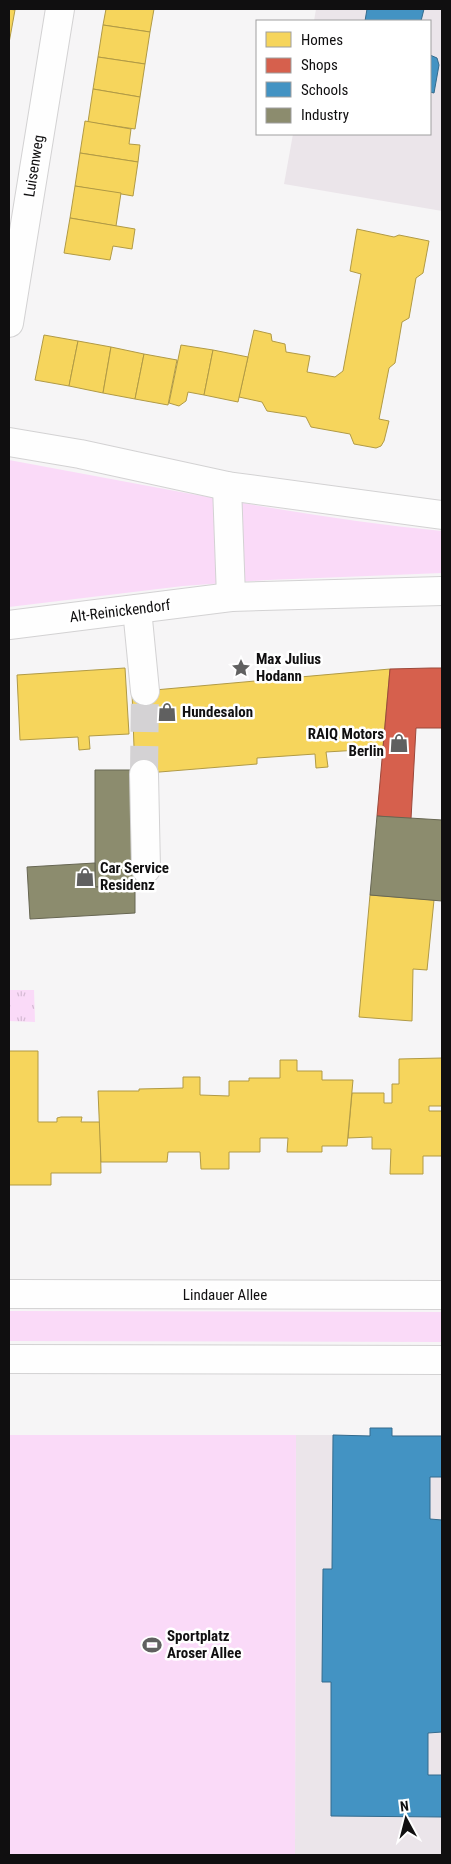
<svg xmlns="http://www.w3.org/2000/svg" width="451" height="1864" viewBox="0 0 451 1864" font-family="'Roboto Condensed',sans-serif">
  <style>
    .built { fill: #ebe5ea }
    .green { fill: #fadaf8 }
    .park { fill: url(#park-tufts) }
    .homes { fill: #f6d55c; stroke: #b19a45 }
    .shops { fill: #d6604d; stroke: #9b483b }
    .schools { fill: #4393c3; stroke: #346b8d }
    .industry { fill: #8c8c6e; stroke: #676652 }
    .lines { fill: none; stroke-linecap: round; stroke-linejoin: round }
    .minor-tunnel { stroke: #d4d2d4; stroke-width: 28; stroke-dasharray: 28 14; stroke-linecap: butt }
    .minor-casing { stroke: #d3d2d3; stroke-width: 30 }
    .major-casing { stroke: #d3d2d3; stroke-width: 30 }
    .minor { stroke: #fefefe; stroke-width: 28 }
    .major { stroke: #fefefe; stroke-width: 28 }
    .labels { text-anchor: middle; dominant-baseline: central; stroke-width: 5; stroke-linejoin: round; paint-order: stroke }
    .street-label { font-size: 15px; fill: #100f10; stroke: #fff }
    .poi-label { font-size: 15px; font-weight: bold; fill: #100f10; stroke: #fff; text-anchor: start }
  </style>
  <defs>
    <pattern id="park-tufts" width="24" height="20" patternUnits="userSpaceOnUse" patternTransform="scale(1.25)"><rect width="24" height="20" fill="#fadaf8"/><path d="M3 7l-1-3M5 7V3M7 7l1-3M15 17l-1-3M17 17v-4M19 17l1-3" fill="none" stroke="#d5bad4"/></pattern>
  </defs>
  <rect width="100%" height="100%" fill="#f6f5f6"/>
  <!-- built -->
  <g class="built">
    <polygon points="316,9 442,9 442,211 284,184 293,134 430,134 430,21 314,21"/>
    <polygon points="296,1435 442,1435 442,1855 295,1855"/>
  </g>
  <!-- green -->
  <g class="green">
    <path d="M9 460C153 486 297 517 442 531V573L268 580 183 586 9 607Z"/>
    <polygon points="9,1311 442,1312 442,1342 9,1341"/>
    <polygon points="9,1435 296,1435 295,1855 9,1855"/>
  </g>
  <!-- park -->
  <polygon class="park" points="9,990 34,990 35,1022 9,1021"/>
  <!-- homes -->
  <g class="homes">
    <polygon points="9,9 15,10 9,43"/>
    <polygon points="106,9 154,9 150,32 103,25"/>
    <polygon points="103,25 150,32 145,64 98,57"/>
    <polygon points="98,57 145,64 140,97 93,89"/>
    <polygon points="93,89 140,97 135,129 88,122"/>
    <polygon points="85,121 131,129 129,144 140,145 138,162 80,153"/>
    <polygon points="80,153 138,162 133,196 75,186"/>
    <polygon points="75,186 121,193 116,226 70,218"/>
    <polygon points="70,218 135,229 132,249 113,246 110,260 64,253"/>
    <polygon points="357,229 394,237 399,235 429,241 423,273 416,278 409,318 402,322 395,363 389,368 379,419 389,421 384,441 381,446 376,448 354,444 350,434 311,427 306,417 267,411 262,402 239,397 254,330 271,334 272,341 285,344 286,352 310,356 307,372 335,377 343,371 361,274 350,271"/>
    <polygon points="44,335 78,341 69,386 35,380"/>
    <polygon points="78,341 111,347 103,393 69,386"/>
    <polygon points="181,345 213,350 204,395 188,392 186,401 179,406 169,403"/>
    <polygon points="111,347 144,354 135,399 103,393"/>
    <polygon points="213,350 248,357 238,402 204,395"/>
    <polygon points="144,354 177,360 168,405 135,399"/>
    <polygon points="125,668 129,734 89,736 90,749 79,750 78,737 20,740 17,675"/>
    <polygon points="390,669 382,757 377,758 376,749 326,752 328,767 316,768 315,754 257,758 257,764 135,774 132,692"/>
    <polygon points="370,895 434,900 427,970 413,969 412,1021 359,1017"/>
    <polygon points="9,1051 38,1051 38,1122 57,1122 57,1118 61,1117 82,1117 81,1122 100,1122 101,1173 51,1173 51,1185 9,1185"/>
    <polygon points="442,1058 442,1106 429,1106 429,1111 442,1111 442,1156 423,1156 423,1174 390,1174 391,1149 372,1149 372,1137 348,1138 352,1093 384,1093 384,1103 392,1103 392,1084 399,1084 399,1059"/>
    <polygon points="280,1060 297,1060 297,1071 322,1071 322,1080 353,1080 347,1146 322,1146 322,1152 287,1152 288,1138 260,1138 260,1152 229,1152 229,1169 201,1169 200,1152 168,1152 167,1162 101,1162 98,1091 139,1091 139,1089 183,1088 183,1077 200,1077 200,1095 229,1096 229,1081 249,1081 249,1078 280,1078"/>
  </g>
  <!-- shops -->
  <polygon class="shops" points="431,668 442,668 442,728 416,728 411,819 377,816 390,669"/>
  <!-- schools -->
  <g class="schools">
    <polygon points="367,9 424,9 421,21 365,21"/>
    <polygon points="430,55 437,58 439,65 434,93 430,92"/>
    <polygon points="370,1428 392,1428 392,1436 442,1436 442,1477 430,1477 430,1519 442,1520 442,1732 428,1733 428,1775 442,1775 442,1817 331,1816 331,1682 322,1682 323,1569 332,1569 333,1435 370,1436"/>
  </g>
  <!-- industry -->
  <g class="industry">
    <polygon points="95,770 134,770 135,887 95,887"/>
    <polygon points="377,816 442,820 442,901 370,895"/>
    <polygon points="95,863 95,887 135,887 135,913 30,919 27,867"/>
  </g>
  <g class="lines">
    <!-- minor-tunnel -->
    <polyline class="minor-tunnel" points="144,774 145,691"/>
    <!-- minor casing -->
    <g class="minor-casing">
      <g id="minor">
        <polyline points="9,323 60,9"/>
        <polyline points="9,442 80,454 227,486 442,515"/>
        <polyline points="227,486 231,597"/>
        <polyline points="137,609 145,691"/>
        <polyline points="9,625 231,597 442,591"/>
        <polyline points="144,774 146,869"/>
      </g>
    </g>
    <!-- major casing -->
    <g class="major-casing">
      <g id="major">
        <polyline points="9,1294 442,1295"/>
        <polyline points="9,1359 442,1360"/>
      </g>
    </g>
    <!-- minor -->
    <use href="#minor" class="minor"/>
    <!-- major -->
    <use href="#major" class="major"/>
  </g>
  <!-- icons -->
  <defs>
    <g id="sight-bare" transform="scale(1.5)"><path d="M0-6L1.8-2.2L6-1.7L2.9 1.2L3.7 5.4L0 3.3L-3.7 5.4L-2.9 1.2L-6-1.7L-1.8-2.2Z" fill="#606060" stroke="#fff" stroke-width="2.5" paint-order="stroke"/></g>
    <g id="shop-bare" transform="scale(1.5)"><path d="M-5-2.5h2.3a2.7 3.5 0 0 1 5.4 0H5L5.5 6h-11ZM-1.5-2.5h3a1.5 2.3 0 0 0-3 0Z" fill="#606060" stroke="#fff" stroke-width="2.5" paint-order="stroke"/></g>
    <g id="stadium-bare" transform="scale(1.5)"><path d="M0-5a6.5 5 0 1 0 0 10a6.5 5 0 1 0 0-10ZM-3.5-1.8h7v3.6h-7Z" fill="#606060" stroke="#fff" stroke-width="2.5" paint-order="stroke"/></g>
  </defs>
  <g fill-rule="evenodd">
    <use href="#sight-bare" x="241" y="668"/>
    <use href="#shop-bare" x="167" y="712"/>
    <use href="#shop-bare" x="399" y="743"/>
    <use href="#shop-bare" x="85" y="877"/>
    <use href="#stadium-bare" x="152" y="1645"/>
  </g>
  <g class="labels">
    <!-- street labels -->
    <g class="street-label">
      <text transform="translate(34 166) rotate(-81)">Luisenweg</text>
      <text transform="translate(120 611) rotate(-7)">Alt-Reinickendorf</text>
      <text x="225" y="1295">Lindauer Allee</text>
    </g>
    <!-- poi labels -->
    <g class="poi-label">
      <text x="256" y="659">Max Julius<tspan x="256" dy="17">Hodann</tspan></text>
      <text x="182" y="712">Hundesalon</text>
      <text x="384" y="734" text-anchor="end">RAIQ Motors<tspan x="384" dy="17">Berlin</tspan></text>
      <text x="100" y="868">Car Service<tspan x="100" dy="17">Residenz</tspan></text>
      <text x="167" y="1636">Sportplatz<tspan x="167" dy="17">Aroser Allee</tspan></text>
    </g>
  </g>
  <!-- border -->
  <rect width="451" height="1864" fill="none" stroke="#100f10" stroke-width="20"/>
  <!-- legend -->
  <rect x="256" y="20" width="175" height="115" fill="#ffffff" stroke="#9f9f9f"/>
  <rect x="266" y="32" width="25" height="15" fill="#f6d55c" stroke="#9f9f9f"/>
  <text x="301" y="45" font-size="15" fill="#100f10">Homes</text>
  <rect x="266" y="58" width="25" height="15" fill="#d6604d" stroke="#9f9f9f"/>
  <text x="301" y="70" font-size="15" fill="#100f10">Shops</text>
  <rect x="266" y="82" width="25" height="15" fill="#4393c3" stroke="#9f9f9f"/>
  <text x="301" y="95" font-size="15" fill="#100f10">Schools</text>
  <rect x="266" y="108" width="25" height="15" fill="#8c8c6e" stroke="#9f9f9f"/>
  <text x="301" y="120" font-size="15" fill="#100f10">Industry</text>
  <!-- north arrow -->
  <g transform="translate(406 1819) rotate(353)" stroke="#ffffff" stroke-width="4" paint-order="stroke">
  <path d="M0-4L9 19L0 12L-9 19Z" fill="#100f10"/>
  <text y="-8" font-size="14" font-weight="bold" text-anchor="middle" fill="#100f10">N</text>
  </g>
</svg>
